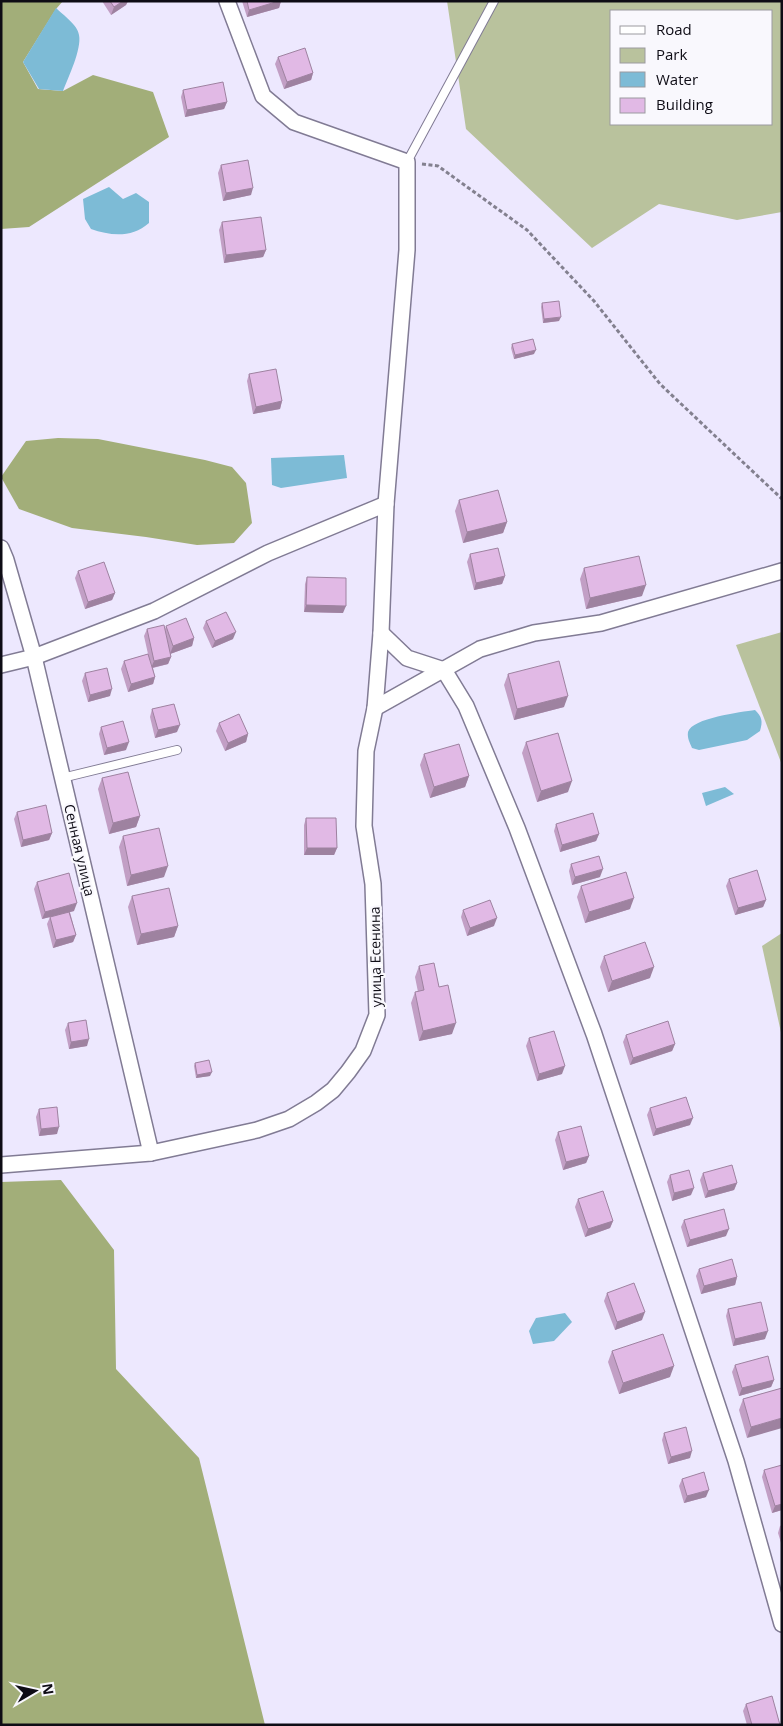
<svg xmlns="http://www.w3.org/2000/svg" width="783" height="1726" viewBox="0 0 783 1726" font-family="'Open Sans',sans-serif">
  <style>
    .green { fill: #b9c29d; fill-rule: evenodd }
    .forest { fill: #a2ae79 }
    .water { fill: #7dbbd6 }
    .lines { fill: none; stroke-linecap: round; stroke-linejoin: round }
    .lane-casing { stroke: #817b94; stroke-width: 10 }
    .street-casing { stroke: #817b94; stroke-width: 18 }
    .path { stroke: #83808f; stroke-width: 3; stroke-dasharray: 4 2.5; stroke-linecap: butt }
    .lane { stroke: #fff; stroke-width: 8 }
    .street { stroke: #fff; stroke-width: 15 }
    .wall { fill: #c29fc5 }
    .shaded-wall { fill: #9e82a0 }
    .building { fill: #e1b9e5; stroke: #9e82a0 }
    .labels { text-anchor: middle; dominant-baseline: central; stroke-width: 4.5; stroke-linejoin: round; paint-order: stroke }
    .street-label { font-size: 14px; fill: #0e0c15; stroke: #f9f8fd }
  </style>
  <rect width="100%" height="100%" fill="#ede8fe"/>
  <!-- green -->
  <g class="green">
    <path d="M447 1H782V212L737 220 659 204 592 248 466 129ZM612 11H772V124H612Z"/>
    <polygon points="782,632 782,765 736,645"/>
    <polygon points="782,933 782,1037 762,946"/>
  </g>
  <!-- forest -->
  <g class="forest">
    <polygon points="1,1 63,1 56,9 23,62 38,89 63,91 93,75 153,92 169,137 29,227 1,229"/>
    <polygon points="58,438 98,439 205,460 232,467 246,483 252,523 234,543 197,545 146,537 72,528 19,509 1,477 26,441"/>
    <polygon points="61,1180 114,1250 116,1369 199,1458 265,1725 1,1725 1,1182"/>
  </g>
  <!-- water -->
  <g class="water">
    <path d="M56 8C63 15 78 25 79 35 82 49 68 78 63 91L39 89 23 62Z"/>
    <path d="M109 187 123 199 136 193 149 202V223C132 238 111 236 91 229L85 219 83 199Z"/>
    <polygon points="344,455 347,478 281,488 272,485 271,458"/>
    <path d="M755 710C762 717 763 721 760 731L747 740 699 750 692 748C690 743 687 738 688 732 692 718 741 712 755 710Z"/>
    <polygon points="725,787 734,794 706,806 702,793"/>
    <polygon points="565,1313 572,1322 554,1341 533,1344 529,1331 536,1318"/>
  </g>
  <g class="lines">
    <!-- lane casing -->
    <g class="lane-casing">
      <g id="lane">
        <polyline points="407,162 494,1"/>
        <polyline points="62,778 177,750"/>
      </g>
    </g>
    <!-- street casing -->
    <g class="street-casing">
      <g id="street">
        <polyline points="1,548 6,560 34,657 151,1153"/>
        <polyline points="381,633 407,658 444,670 466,706 517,828 594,1034 736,1461 782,1624"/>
        <polyline points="1,665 34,657 154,611 268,553 386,504"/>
        <polyline points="375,708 480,649 534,633 601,623 782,571"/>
        <polyline points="1,1165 151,1153 257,1130 289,1119 316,1103 333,1090 348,1072 363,1051 377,1015 373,884 364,826 366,751 375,708 381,633 386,504 407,250 407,162 294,122 263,96 227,1"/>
      </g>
    </g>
    <!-- path -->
    <polyline class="path" points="422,164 438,166 527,230 594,301 660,384 782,499"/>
    <!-- lane -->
    <use href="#lane" class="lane"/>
    <!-- street -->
    <use href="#street" class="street"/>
  </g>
  <!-- wall -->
  <g class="wall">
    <polygon points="102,1 128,1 126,5 111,15"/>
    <polygon points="242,1 281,1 279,8 247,17"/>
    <polygon points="278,57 313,73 311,80 284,89 275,64"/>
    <polygon points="183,90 227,102 224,109 185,117 181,97"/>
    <polygon points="221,165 251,195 223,201 218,173"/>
    <polygon points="222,222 266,250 263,257 224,263 219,230"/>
    <polygon points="542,303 559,321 543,323 541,307"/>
    <polygon points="512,344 534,354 514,359 511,348"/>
    <polygon points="249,374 282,401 280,409 253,414 247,381"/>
    <polygon points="459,500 507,522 503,533 463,543 455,511"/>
    <polygon points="470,554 505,576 502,584 474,590 467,562"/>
    <polygon points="584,568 642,596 586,609 580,579"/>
    <polygon points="78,571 115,593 112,600 85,609 75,578"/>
    <polygon points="307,577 343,613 304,612 305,584"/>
    <polygon points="206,621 233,639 212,648 203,628"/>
    <polygon points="166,626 194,638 192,646 170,654 171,657 168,664 153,668 155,677 153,684 128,692 121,669 124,661 148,654 144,636 147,629 165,629"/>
    <polygon points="85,673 110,696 88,702 82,681"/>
    <polygon points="508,674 564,707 514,720 504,685"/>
    <polygon points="152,709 177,732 155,738 150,717"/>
    <polygon points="219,723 248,734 246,742 225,751 216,731"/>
    <polygon points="101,727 126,750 104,755 99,734"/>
    <polygon points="526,742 568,792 537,802 522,753"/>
    <polygon points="424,754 469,776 465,787 430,798 420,765"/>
    <polygon points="102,778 140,816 136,827 109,834 98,789"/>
    <polygon points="17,812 52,833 49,840 21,847 14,819"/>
    <polygon points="306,818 337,848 334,855 304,855 304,825"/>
    <polygon points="556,824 599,834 596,841 560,852 554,831"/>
    <polygon points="123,836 164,877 127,886 119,847"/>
    <polygon points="571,864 600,877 572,885 569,871"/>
    <polygon points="729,879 766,900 763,907 735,915 726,886"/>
    <polygon points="37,882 74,911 70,912 76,935 73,942 53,948 47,924 50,917 42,919 34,889"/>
    <polygon points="581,886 630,909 585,923 577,897"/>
    <polygon points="132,896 178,926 174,937 137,945 128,907"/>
    <polygon points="463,910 494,926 467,936 461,917"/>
    <polygon points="604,956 650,978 608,992 600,967"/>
    <polygon points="419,966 439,987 452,1034 419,1041 411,1003 415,992 418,992 415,977"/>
    <polygon points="68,1023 87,1046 69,1049 65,1030"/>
    <polygon points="626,1035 675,1044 672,1051 630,1065 623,1042"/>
    <polygon points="529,1038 562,1074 537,1081 526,1046"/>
    <polygon points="195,1063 210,1076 196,1078 194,1066"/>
    <polygon points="650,1108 690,1125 653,1136 647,1115"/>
    <polygon points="39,1109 57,1134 39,1136 36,1117"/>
    <polygon points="558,1132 589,1156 586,1163 563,1170 555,1140"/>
    <polygon points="703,1173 737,1183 734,1190 705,1198 700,1180"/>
    <polygon points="670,1175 691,1195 672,1201 667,1182"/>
    <polygon points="578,1199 613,1221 610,1228 585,1237 575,1207"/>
    <polygon points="684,1220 726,1236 687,1247 681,1227"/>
    <polygon points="699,1269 737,1277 735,1285 701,1294 696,1276"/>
    <polygon points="607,1293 642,1320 615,1330 604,1301"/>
    <polygon points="728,1309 765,1339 733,1346 726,1316"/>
    <polygon points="612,1351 670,1377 619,1394 608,1362"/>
    <polygon points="735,1365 774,1380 771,1387 739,1396 732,1372"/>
    <polygon points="782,1388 747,1438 739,1410 743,1399"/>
    <polygon points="664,1433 690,1458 668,1464 662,1440"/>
    <polygon points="764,1470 782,1510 772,1513 762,1477"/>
    <polygon points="682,1479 706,1497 684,1503 679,1486"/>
    <polygon points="782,1525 782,1546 778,1533 780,1526"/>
    <polygon points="746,1704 780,1725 747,1725 743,1711"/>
  </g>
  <!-- shaded-wall -->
  <g class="shaded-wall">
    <polygon points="123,1 128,1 126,5 111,15 114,7"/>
    <polygon points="279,1 281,1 279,8 247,17 249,10"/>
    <polygon points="313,73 311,80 284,89 287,82"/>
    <polygon points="227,102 224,109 185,117 187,110"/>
    <polygon points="253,188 251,195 223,201 226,193"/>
    <polygon points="266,250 263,257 224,263 226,255"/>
    <polygon points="561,317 559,321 543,323 544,319"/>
    <polygon points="536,350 534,354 514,359 515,355"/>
    <polygon points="282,401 280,409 253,414 256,407"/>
    <polygon points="507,522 503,533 463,543 467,532"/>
    <polygon points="505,576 502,584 474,590 476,583"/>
    <polygon points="646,585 642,596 586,609 590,598"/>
    <polygon points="115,593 112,600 85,609 88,602"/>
    <polygon points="306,605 346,606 343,613 304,612"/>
    <polygon points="236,632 233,639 212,648 215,641"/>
    <polygon points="194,638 192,646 170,654 173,646"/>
    <polygon points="171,657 168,664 151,668 154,661"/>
    <polygon points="155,677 153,684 128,692 131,684"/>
    <polygon points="112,689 110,696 88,702 90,695"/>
    <polygon points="568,696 564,707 514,720 517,709"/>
    <polygon points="180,725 177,732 155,738 158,730"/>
    <polygon points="248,734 246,742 225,751 228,743"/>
    <polygon points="129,742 126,750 104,755 107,748"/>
    <polygon points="469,776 465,787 430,798 434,787"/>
    <polygon points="572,781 568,792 537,802 541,791"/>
    <polygon points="140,816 136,827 109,834 113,823"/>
    <polygon points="52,833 49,840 21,847 23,840"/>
    <polygon points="599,834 596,841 560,852 562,845"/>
    <polygon points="307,848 337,848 334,855 304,855"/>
    <polygon points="168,866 164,877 127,886 131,875"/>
    <polygon points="603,869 600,877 572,885 575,877"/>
    <polygon points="634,898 630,909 585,923 589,912"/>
    <polygon points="766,900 763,907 735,915 738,908"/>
    <polygon points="77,903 74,911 42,919 45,912"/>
    <polygon points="497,918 494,926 467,936 470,928"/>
    <polygon points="178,926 174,937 137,945 141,934"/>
    <polygon points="76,935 73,942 53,948 56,940"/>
    <polygon points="654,967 650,978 608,992 612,981"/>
    <polygon points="456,1023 452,1034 419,1041 423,1031"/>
    <polygon points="89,1039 87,1046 69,1049 71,1042"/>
    <polygon points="675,1044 672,1051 630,1065 633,1058"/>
    <polygon points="565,1066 562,1074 537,1081 539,1074"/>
    <polygon points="212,1072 210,1076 196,1078 197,1075"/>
    <polygon points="693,1118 690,1125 653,1136 656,1129"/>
    <polygon points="59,1127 57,1134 39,1136 41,1129"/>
    <polygon points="589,1156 586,1163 563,1170 566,1162"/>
    <polygon points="737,1183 734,1190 705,1198 708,1191"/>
    <polygon points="694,1188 691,1195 672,1201 674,1193"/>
    <polygon points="613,1221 610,1228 585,1237 588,1229"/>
    <polygon points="729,1229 726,1236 687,1247 690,1240"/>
    <polygon points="737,1277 735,1285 701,1294 704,1286"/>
    <polygon points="645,1312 642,1320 615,1330 617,1322"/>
    <polygon points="768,1331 765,1339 733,1346 735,1339"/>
    <polygon points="674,1366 670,1377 619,1394 623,1383"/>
    <polygon points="774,1380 771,1387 739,1396 742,1388"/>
    <polygon points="782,1418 782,1428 747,1438 751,1427"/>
    <polygon points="692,1451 690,1458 668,1464 671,1457"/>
    <polygon points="709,1490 706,1497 684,1503 687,1496"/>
    <polygon points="782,1504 782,1510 772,1513 775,1506"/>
  </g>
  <!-- building -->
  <g class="building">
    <polygon points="110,1 123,1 114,7"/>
    <polygon points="247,1 279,1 249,10"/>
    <polygon points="305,48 313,73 287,82 278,57"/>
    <polygon points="223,82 227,102 187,110 183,90"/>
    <polygon points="248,160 253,188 226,193 221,165"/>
    <polygon points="261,217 266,250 226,255 222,222"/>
    <polygon points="559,301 561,317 544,319 542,303"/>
    <polygon points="533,339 536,350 515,355 512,344"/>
    <polygon points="276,369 282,401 256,407 249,374"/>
    <polygon points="498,490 507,522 467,532 459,500"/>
    <polygon points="498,548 505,576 476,583 470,554"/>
    <polygon points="639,556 646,585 590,598 584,568"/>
    <polygon points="104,562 115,593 88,602 78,571"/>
    <polygon points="307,577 346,578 346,606 306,605"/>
    <polygon points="226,612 236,632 215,641 206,621"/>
    <polygon points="186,618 194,638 173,646 166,626"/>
    <polygon points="164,625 171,657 154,661 147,629"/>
    <polygon points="148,654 155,677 131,684 124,661"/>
    <polygon points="559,661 568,696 517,709 508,674"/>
    <polygon points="107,668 112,689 90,695 85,673"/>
    <polygon points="174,704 180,725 158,730 152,709"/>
    <polygon points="239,714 248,734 228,743 219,723"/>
    <polygon points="123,721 129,742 107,748 101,727"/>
    <polygon points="558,733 572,781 541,791 526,742"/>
    <polygon points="459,744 469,776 434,787 424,754"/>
    <polygon points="128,772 140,816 113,823 102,778"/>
    <polygon points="46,805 52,833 23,840 17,812"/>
    <polygon points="593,813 599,834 562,845 556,824"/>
    <polygon points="306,818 336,818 337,848 307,848"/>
    <polygon points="159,828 168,866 131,875 123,836"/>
    <polygon points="599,856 603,869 575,877 571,864"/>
    <polygon points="757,870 766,900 738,908 729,879"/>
    <polygon points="626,872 634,898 589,912 581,886"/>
    <polygon points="69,873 77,903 45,912 37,882"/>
    <polygon points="169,888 178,926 141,934 132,896"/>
    <polygon points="490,900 497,918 470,928 463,910"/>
    <polygon points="69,912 76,935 56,940 50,917"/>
    <polygon points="645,942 654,967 612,981 604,956"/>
    <polygon points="434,963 439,987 448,985 456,1023 423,1031 415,992 424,990 419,966"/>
    <polygon points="86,1020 89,1039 71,1042 68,1023"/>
    <polygon points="668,1021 675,1044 633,1058 626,1035"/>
    <polygon points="554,1031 565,1066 539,1074 529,1038"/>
    <polygon points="209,1060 212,1072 197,1075 195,1063"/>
    <polygon points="686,1097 693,1118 656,1129 650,1108"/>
    <polygon points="57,1107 59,1127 41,1129 39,1109"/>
    <polygon points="581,1126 589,1156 566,1162 558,1132"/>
    <polygon points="732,1165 737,1183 708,1191 703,1173"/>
    <polygon points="689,1170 694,1188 674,1193 670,1175"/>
    <polygon points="603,1191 613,1221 588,1229 578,1199"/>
    <polygon points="724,1209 729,1229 690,1240 684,1220"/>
    <polygon points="732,1259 737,1277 704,1286 699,1269"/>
    <polygon points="634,1283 645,1312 617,1322 607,1293"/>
    <polygon points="761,1302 768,1331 735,1339 728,1309"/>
    <polygon points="663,1334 674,1366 623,1383 612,1351"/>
    <polygon points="768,1356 774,1380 742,1388 735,1365"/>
    <polygon points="782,1388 782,1418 751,1427 743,1399"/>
    <polygon points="686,1427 692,1451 671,1457 664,1433"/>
    <polygon points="782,1465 782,1504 775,1506 764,1470"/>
    <polygon points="704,1472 709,1490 687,1496 682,1479"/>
    <polygon points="772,1696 780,1725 752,1725 746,1704"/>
  </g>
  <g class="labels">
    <!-- street labels -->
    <g class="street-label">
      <text transform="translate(80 850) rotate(77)">Сенная улица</text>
      <text transform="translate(375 957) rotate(-91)">улица Есенина</text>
    </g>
  </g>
  <!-- border -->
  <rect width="783" height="1726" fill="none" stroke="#0e0c15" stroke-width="5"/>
  <!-- legend -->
  <rect x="610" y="10" width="162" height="115" fill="#f9f8fd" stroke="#9b9aa0"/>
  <rect x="620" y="26" width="25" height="8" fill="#ffffff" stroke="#9b9aa0"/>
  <text x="656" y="35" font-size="15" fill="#0e0c15">Road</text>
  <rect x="620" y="48" width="25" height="15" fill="#b9c29d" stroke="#9b9aa0"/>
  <text x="656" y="60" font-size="15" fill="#0e0c15">Park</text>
  <rect x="620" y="72" width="25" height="15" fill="#7dbbd6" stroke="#9b9aa0"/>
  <text x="656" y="85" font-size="15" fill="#0e0c15">Water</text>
  <rect x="620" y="98" width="25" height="15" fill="#e1b9e5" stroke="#9b9aa0"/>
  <text x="656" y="110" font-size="15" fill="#0e0c15">Building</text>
  <!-- north arrow -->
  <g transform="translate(35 1691) rotate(81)" stroke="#f9f8fd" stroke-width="4" paint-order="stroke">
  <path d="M0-4L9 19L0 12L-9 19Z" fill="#0e0c15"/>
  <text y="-8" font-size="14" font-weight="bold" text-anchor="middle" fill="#0e0c15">N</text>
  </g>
</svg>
